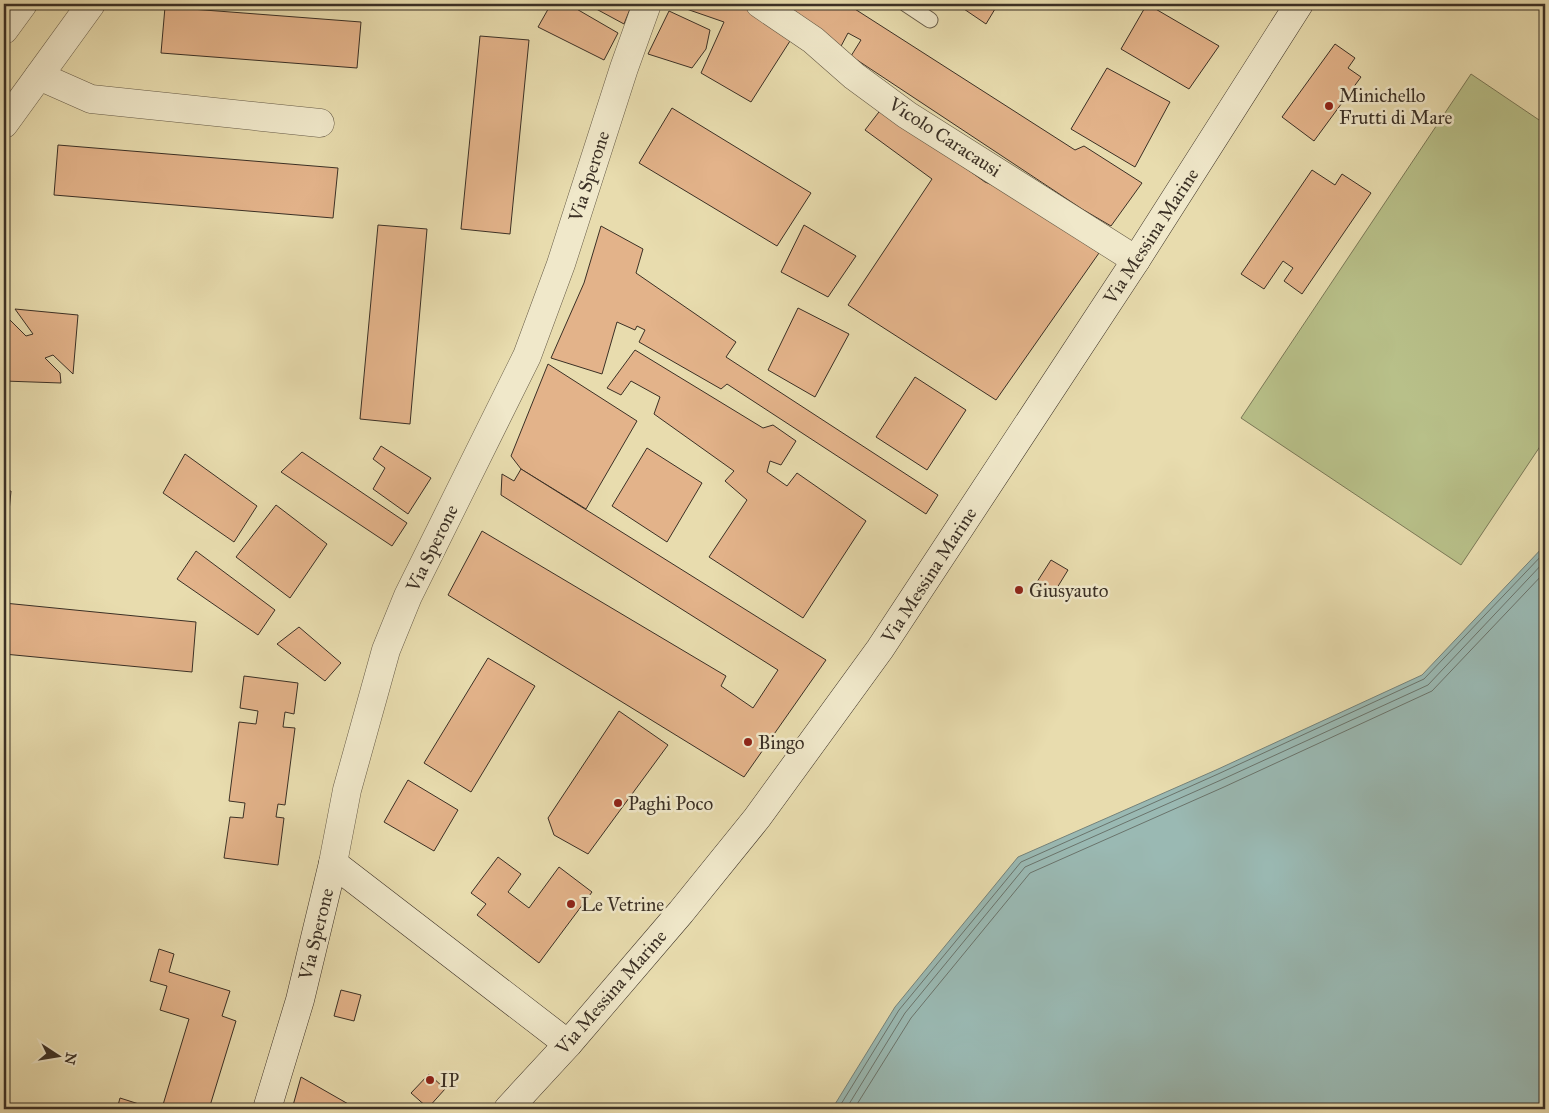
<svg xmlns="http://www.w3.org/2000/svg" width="1549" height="1113" viewBox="0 0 1549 1113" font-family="'IM FELL Great Primer',serif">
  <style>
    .green { fill: #b8c089; stroke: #7a7857 }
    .water { fill: #9ab9b3; stroke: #74827a }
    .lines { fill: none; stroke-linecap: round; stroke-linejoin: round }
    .shore { stroke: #6a746c; stroke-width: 1 }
    .building { fill: #e3b38a; stroke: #3b3025 }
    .lane-casing { stroke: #665b47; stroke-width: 17 }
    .street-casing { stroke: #665b47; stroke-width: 29 }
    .secondary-casing { stroke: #3b3025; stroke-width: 29 }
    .lane { stroke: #f0e8ca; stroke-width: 15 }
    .street { stroke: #f0e8ca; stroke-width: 28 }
    .secondary { stroke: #f0e8ca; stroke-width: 28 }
    .poi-dot { fill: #8f2418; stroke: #f0e8ca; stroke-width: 2 }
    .labels { text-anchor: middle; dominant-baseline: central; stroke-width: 5; stroke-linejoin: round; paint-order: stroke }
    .poi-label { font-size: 19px; fill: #3b3025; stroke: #f0e8ca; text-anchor: start }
    .street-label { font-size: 19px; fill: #3b3025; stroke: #f0e8ca }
  </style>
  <rect width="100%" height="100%" fill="#e8dcae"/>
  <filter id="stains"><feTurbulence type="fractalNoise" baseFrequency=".004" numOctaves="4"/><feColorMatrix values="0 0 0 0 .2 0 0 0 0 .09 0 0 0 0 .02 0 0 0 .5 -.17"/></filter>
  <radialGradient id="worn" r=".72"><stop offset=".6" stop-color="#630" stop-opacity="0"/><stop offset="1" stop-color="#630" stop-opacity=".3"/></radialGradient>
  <!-- green -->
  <polygon class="green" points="1471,74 1545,124 1545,439 1461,565 1241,418"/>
  <!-- water -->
  <polygon class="water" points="1545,545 1545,1109 832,1109 895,1007 1018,857 1216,770 1422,675"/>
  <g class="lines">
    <!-- shore -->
    <g class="shore">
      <polyline points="838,1109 899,1010 1021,862 1218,774 1424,679 1545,552"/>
      <polyline points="846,1109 905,1013 1025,867 1221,780 1428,685 1545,561"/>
      <polyline points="854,1109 911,1018 1030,873 1224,787 1432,691 1545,572"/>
    </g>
  </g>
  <!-- building -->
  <g class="building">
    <polygon points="551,4 568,4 618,33 604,60 538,27"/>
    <polygon points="587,4 632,4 624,24"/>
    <polygon points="672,4 752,4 790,41 751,102 701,73 724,22"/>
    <polygon points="769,4 847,4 1075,150 1084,146 1142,183 1111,226 1082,209 851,56 861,40 848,33 839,50"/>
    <polygon points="963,4 998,4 986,24 961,7"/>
    <polygon points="1147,4 1219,46 1189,89 1121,49"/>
    <polygon points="165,7 361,22 357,68 161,53"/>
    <polygon points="669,11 710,30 706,49 692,68 648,54"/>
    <polygon points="480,36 529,40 510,234 461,229"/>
    <polygon points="1335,44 1355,58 1348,68 1361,77 1314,141 1282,117"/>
    <polygon points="1107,68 1170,102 1135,167 1071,129"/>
    <polygon points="672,108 811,193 777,246 639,163"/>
    <polygon points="882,108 985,182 1002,189 1099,253 996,400 848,305 932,179 865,130"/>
    <polygon points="58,145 338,168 333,218 54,195"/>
    <polygon points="1312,170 1335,185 1342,174 1371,193 1302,294 1284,281 1293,268 1283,261 1264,289 1241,274"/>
    <polygon points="378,225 427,229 410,424 360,419"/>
    <polygon points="804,225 856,256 828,297 781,272"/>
    <polygon points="601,226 643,249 636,273 736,342 726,357 938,495 926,514 727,384 721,389 639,342 645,330 637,326 635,330 617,322 602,374 551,358 584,283"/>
    <polygon points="798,308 849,334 815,397 768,370"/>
    <polygon points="15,309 78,315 73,374 53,355 45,358 60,373 61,383 4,381 4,352 7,317 26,336 33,334"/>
    <polygon points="635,350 763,428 773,425 796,441 781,465 770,461 767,472 787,486 797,473 866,521 803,618 709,557 747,500 725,481 734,471 654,414 660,397 631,381 621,395 607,388"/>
    <polygon points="548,364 637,421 586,509 521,469 511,456"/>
    <polygon points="915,377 966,410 927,470 876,437"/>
    <polygon points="381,446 431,478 408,514 373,489 385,468 373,459"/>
    <polygon points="647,448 702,483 667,542 612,506"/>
    <polygon points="302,452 407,523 392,546 281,472"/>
    <polygon points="185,454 257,506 234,542 163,493"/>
    <polygon points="521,469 826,660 744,777 448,595 482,531 726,676 721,686 753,708 778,670 501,495 502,474 514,481"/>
    <polygon points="4,491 11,491 6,543 4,542"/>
    <polygon points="276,505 327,544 290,598 236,557"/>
    <polygon points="196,551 275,610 258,635 177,579"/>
    <polygon points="1051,560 1068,570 1052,596 1035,585"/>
    <polygon points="4,603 196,622 192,672 4,654"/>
    <polygon points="299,627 341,663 325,681 277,644"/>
    <polygon points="488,658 535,686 471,792 424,763"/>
    <polygon points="244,676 298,683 294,714 285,712 283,727 295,728 285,805 278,804 276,817 284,818 278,865 224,858 230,817 243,818 245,803 229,801 239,722 256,724 258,711 240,708"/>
    <polygon points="619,711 668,745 588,854 554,835 548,818"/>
    <polygon points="408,780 458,810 434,851 384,822"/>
    <polygon points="498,857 521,874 508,892 529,908 559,867 592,892 539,963 477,915 486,904 471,893"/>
    <polygon points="159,949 174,954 169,972 230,991 222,1016 236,1021 209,1109 152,1109 153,1105 162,1108 189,1019 160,1010 167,986 150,981"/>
    <polygon points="341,990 361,995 354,1021 334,1016"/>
    <polygon points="429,1074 445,1089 428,1108 411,1093"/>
    <polygon points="301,1077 357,1109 292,1109"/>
    <polygon points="120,1098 142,1105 141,1109 117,1109"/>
  </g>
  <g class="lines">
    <!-- lane casing -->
    <g class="lane-casing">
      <polyline id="lane" points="906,4 930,20"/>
    </g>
    <!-- street casing -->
    <g class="street-casing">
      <g id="street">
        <polyline points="760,4 813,40 854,76 907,115 1136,260"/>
        <polyline points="4,30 23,4"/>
        <polyline points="39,76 91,99 320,123"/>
        <polyline points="4,124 91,4"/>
        <polyline points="333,863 347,790 386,650 408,596 527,356 561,264 624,68 647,4"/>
      </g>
    </g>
    <!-- secondary casing -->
    <g class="secondary-casing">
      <g id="secondary">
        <polyline points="267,1109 300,1000 333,863 568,1044"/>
        <polyline points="508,1109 568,1044 681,912 757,818 880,649 1136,260 1299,4"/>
      </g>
    </g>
    <!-- lane -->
    <use href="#lane" class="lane"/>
    <!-- street -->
    <use href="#street" class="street"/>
    <!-- secondary -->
    <use href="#secondary" class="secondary"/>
  </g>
  <!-- markers -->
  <g class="poi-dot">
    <circle cx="1329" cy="106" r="5"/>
    <circle cx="1019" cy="590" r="5"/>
    <circle cx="748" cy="742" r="5"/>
    <circle cx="618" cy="803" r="5"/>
    <circle cx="571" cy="904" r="5"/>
    <circle cx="430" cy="1080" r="5"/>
  </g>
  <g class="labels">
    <!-- poi labels -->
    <g class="poi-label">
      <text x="1339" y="95">Minichello<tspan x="1339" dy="22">Frutti di Mare</tspan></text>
      <text x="1029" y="590">Giusyauto</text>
      <text x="758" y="742">Bingo</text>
      <text x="628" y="803">Paghi Poco</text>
      <text x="581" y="904">Le Vetrine</text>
      <text x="440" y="1080">IP</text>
    </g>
    <!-- street labels -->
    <g class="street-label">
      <text transform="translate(945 137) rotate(33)">Vicolo Caracausi</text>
      <text transform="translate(589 176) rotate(-72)">Via Sperone</text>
      <text transform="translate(1151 236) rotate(-57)">Via Messina Marine</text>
      <text transform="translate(432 548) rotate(-64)">Via Sperone</text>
      <text transform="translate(929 575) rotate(-57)">Via Messina Marine</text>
      <text transform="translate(316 934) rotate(-76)">Via Sperone</text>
      <text transform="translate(611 992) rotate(-49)">Via Messina Marine</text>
    </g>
  </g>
  <!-- margin -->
  <rect width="1549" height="1113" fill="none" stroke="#e8dcae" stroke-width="20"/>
  <rect x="5" y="5" width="1539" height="1103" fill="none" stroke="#3b3025" stroke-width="2.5"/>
  <rect x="10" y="10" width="1529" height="1093" fill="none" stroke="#3b3025"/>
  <!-- north arrow -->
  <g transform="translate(58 1056) rotate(102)" stroke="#f0e8ca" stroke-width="4" paint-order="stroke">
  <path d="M0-4L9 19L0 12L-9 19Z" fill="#3b3025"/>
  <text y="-8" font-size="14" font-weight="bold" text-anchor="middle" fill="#3b3025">N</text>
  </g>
  <rect width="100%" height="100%" filter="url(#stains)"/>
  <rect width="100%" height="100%" fill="url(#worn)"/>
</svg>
